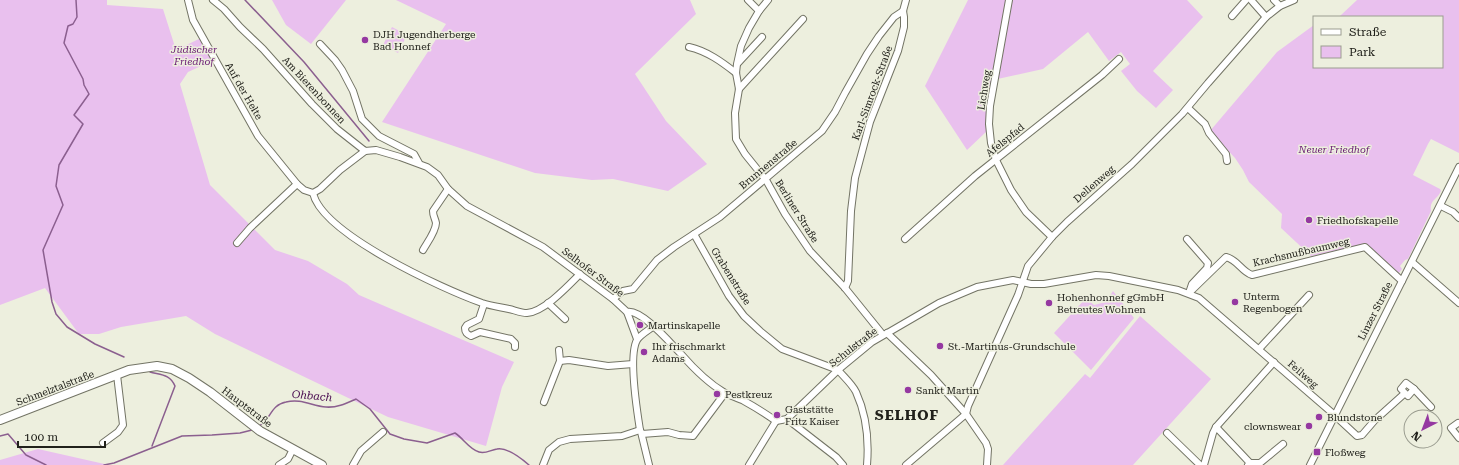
<svg xmlns="http://www.w3.org/2000/svg" width="1459" height="465" viewBox="0 0 1459 465" font-family="'Roboto Serif',serif">
  <style>
    .green { fill: #e9c0ee }
    .lines { fill: none; stroke-linecap: round; stroke-linejoin: round }
    .stream { stroke: #8b5f8f; stroke-width: 1.5 }
    .minor-casing { stroke: #737465; stroke-width: 8 }
    .major-casing { stroke: #737465; stroke-width: 10 }
    .minor { stroke: #fff; stroke-width: 6 }
    .major { stroke: #fff; stroke-width: 8 }
    .poi-dot { fill: #9538a1; stroke: #edefde; stroke-width: 1.5 }
    .labels { text-anchor: middle; dominant-baseline: central; stroke-width: 3; stroke-linejoin: round; paint-order: stroke }
    .poi-label { font-size: 10px; fill: #21211b; stroke: #edefde; text-anchor: start }
    .park-label { font-size: 10px; font-style: italic; fill: #671771; stroke: #edefde }
    .street-label { font-size: 10px; fill: #21211b; stroke: #edefde }
    .water-label { font-size: 11px; font-style: italic; fill: #47094e; stroke: #edefde }
    .district-label { font-size: 14px; font-weight: bold; letter-spacing: 1px; fill: #21211b; stroke: #edefde }
  </style>
  <rect width="100%" height="100%" fill="#edefde"/>
  <!-- green -->
  <g class="green">
    <polygon points="0,0 107,0 107,5 163,9 176,50 201,38 212,61 188,72 180,84 210,185 275,250 308,261 347,284 359,295 514,362 502,387 486,446 388,417 215,334 186,316 121,327 99,334 79,334 45,288 0,305"/>
    <polygon points="272,0 346,0 311,44 286,25"/>
    <polygon points="396,0 690,0 696,14 635,74 666,121 707,164 668,191 613,179 592,180 535,173 382,122 446,24"/>
    <polygon points="968,0 1187,0 1203,17 1153,71 1173,90 1156,108 1137,91 1121,71 1130,64 1121,52 1109,61 1088,32 1043,69 993,80 988,107 987,131 967,150 925,86"/>
    <path d="M1357 0H1459V153L1431 139 1428 144 1413 175 1440 189 1441 191C1437 200 1429 200 1431 211L1408 259 1405 260 1400 266 1402 269 1398 274 1367 244 1311 256 1281 228 1282 214 1249 182 1243 170 1235 158 1210 131 1277 52 1314 25V67H1442V17H1334L1340 16Z"/>
    <polygon points="392,27 407,35 398,53 383,45"/>
    <polygon points="1113,291 1134,318 1091,370 1054,333 1086,298 1094,305 1106,302"/>
    <polygon points="1140,316 1211,379 1133,465 1003,465 1085,374 1090,378"/>
    <polygon points="38,449 109,465 0,465 0,460"/>
  </g>
  <g class="lines">
    <!-- stream -->
    <g class="stream">
      <polyline points="76,0 77,17 73,24 68,26 64,43 83,79 84,85 89,94 74,115 83,124 59,165 56,186 63,205 43,250 52,302 56,314 67,327 95,344 124,357"/>
      <polyline points="245,0 304,62 369,141"/>
      <path d="M150 372C161 375 170 374 175 386L152 446"/>
      <path d="M259 426C271 420 270 405 286 402 301 398 312 406 326 407 337 408 347 403 356 399L370 409 390 434 404 439 427 443 455 433C463 438 469 449 479 452 486 454 490 450 497 449 507 447 522 459 529 465"/>
      <polyline points="0,436 8,434 26,455 46,465"/>
      <polyline points="104,465 114,463 182,436 212,435 240,433 252,430"/>
    </g>
    <!-- minor casing -->
    <g class="minor-casing">
      <g id="minor">
        <polyline points="188,0 193,20 258,136 297,184 304,190 313,193 320,189 340,170 365,151"/>
        <polyline points="213,0 224,9 240,27 263,49 312,104 337,129 365,151 376,150 400,157 427,167 438,175 448,189 467,206 543,247 613,299 627,312 637,339"/>
        <polyline points="748,0 759,11"/>
        <polyline points="768,0 759,11 749,28 741,46 737,64 736,73 739,89 735,113 736,139 745,154 766,180 785,214 810,251 845,288 883,335"/>
        <polyline points="1009,0 990,106 989,124 991,143 996,160 1011,190 1026,212 1052,237"/>
        <polyline points="1251,0 1266,17"/>
        <polyline points="1274,0 1280,6"/>
        <polyline points="1232,16 1246,0"/>
        <polyline points="320,44 335,60 342,70 353,91 362,119 379,136 414,154 419,163"/>
        <path d="M689 47C707 51 722 62 736 73"/>
        <polyline points="738,63 762,37"/>
        <polyline points="739,89 803,19"/>
        <polyline points="1188,108 1205,124 1209,133 1226,154 1227,161"/>
        <path d="M313 193C322 234 443 289 482 303 491 306 500 307 509 309 514 310 521 313 527 313 544 312 568 286 580 274"/>
        <polyline points="1441,206 1453,212 1459,218"/>
        <path d="M694 234 729 296 744 316 760 331 782 349 838 370C844 377 852 384 856 392 866 414 869 441 867 465"/>
        <polyline points="905,239 975,176 1102,75 1119,59"/>
        <polyline points="1187,239 1208,263 1207,268 1192,284 1189,293"/>
        <polyline points="237,243 250,228 297,184"/>
        <path d="M423 250C427 243 436 231 436 223 435 218 433 216 433 211L448 189"/>
        <polyline points="1412,262 1459,303"/>
        <polyline points="845,288 848,281 851,211 855,178 870,122 898,51 904,27 904,17 903,11 906,0"/>
        <path d="M1189 293 1226 257C1238 260 1241 271 1252 275L1365 247 1402 281"/>
        <polyline points="613,299 623,291 633,289 657,260 674,247 720,217 822,131 835,112 845,93 867,54 879,36 894,17 903,11"/>
        <polyline points="548,303 565,319"/>
        <path d="M484 304 479 319 467 325 465 328C465 333 467 334 471 336L480 332 511 339 515 343V347"/>
        <path d="M627 312C641 308 671 344 681 354 694 369 708 383 725 393 731 396 738 398 744 401 755 407 766 414 776 421"/>
        <polyline points="887,333 931,375 966,414 986,443 988,449 987,465"/>
        <polyline points="1259,349 1309,295"/>
        <polyline points="560,361 569,360 608,366 633,364"/>
        <polygon points="1406,383 1414,389 1408,396 1401,389"/>
        <polyline points="1414,389 1431,407"/>
        <polyline points="544,402 558,366 560,361 559,350"/>
        <polyline points="787,419 836,457 843,465"/>
        <polyline points="776,421 787,419 838,370 872,342 939,303 977,287 1013,280 1031,284 1044,284 1096,275 1109,276 1178,290 1199,298 1330,411 1357,436 1362,435 1375,420 1404,394"/>
        <polyline points="1458,423 1451,428 1459,438"/>
        <polyline points="1216,427 1250,463 1248,465"/>
        <path d="M640 430C637 411 628 356 637 340 640 335 649 330 654 326"/>
        <polyline points="641,432 649,465"/>
        <polyline points="1167,433 1200,465"/>
        <polyline points="642,434 668,432 679,435 693,436 725,393"/>
        <polyline points="103,443 118,432 123,425 117,375"/>
        <polyline points="1250,463 1260,463 1283,444"/>
        <polyline points="279,465 288,459 293,449"/>
        <polyline points="353,465 361,451 383,432"/>
        <polyline points="543,465 549,450 559,442 570,439 622,436 640,430"/>
        <polyline points="749,465 776,421"/>
        <polyline points="906,465 966,414 968,406 1018,295 1028,266 1052,237 1067,222 1132,164 1182,114 1208,83 1266,17 1280,6 1294,0"/>
        <polyline points="1204,465 1213,433 1216,427 1274,362"/>
        <path d="M1310 465C1359 366 1410 267 1459 167"/>
      </g>
    </g>
    <!-- major casing -->
    <g class="major-casing">
      <polyline id="major" points="0,420 129,370 157,366 172,369 189,378 210,392 260,431 322,465"/>
    </g>
    <!-- minor -->
    <use href="#minor" class="minor"/>
    <!-- major -->
    <use href="#major" class="major"/>
  </g>
  <!-- markers -->
  <g class="poi-dot">
    <circle cx="365" cy="40" r="4"/>
    <circle cx="1309" cy="220" r="4"/>
    <circle cx="1235" cy="302" r="4"/>
    <circle cx="1049" cy="303" r="4"/>
    <circle cx="640" cy="325" r="4"/>
    <circle cx="940" cy="346" r="4"/>
    <circle cx="644" cy="352" r="4"/>
    <circle cx="908" cy="390" r="4"/>
    <circle cx="717" cy="394" r="4"/>
    <circle cx="777" cy="415" r="4"/>
    <circle cx="1319" cy="417" r="4"/>
    <circle cx="1309" cy="426" r="4"/>
    <rect x="1313" y="448" width="8" height="8" rx="2"/>
  </g>
  <g class="labels">
    <!-- poi labels -->
    <g class="poi-label">
      <text x="373" y="34">DJH Jugendherberge<tspan x="373" dy="12">Bad Honnef</tspan></text>
      <text x="1317" y="220">Friedhofskapelle</text>
      <text x="1243" y="296">Unterm<tspan x="1243" dy="12">Regenbogen</tspan></text>
      <text x="1057" y="297">Hohenhonnef gGmbH<tspan x="1057" dy="12">Betreutes Wohnen</tspan></text>
      <text x="648" y="325">Martinskapelle</text>
      <text x="652" y="346">Ihr frischmarkt<tspan x="652" dy="12">Adams</tspan></text>
      <text x="948" y="346">St.-Martinus-Grundschule</text>
      <text x="916" y="390">Sankt Martin</text>
      <text x="725" y="394">Pestkreuz</text>
      <text x="785" y="409">Gaststätte<tspan x="785" dy="12">Fritz Kaiser</tspan></text>
      <text x="1327" y="417">Blundstone</text>
      <text x="1301" y="426" text-anchor="end">clownswear</text>
      <text x="1325" y="452">Floßweg</text>
    </g>
    <!-- park labels -->
    <g class="park-label">
      <text x="194" y="49">Jüdischer<tspan x="194" dy="12">Friedhof</tspan></text>
      <text x="1334" y="149">Neuer Friedhof</text>
    </g>
    <!-- street labels -->
    <g class="street-label">
      <text transform="translate(314 90) rotate(47)">Am Bierenbonnen</text>
      <text transform="translate(984 90) rotate(-81)">Lichweg</text>
      <text transform="translate(244 91) rotate(60)">Auf der Helte</text>
      <text transform="translate(872 93) rotate(-70)">Karl-Simrock-Straße</text>
      <text transform="translate(1005 140) rotate(-39)">Afelspfad</text>
      <text transform="translate(768 164) rotate(-40)">Brunnenstraße</text>
      <text transform="translate(1094 184) rotate(-41)">Dellenweg</text>
      <text transform="translate(797 211) rotate(58)">Berliner Straße</text>
      <text transform="translate(1301 252) rotate(-13)">Krachsnußbaumweg</text>
      <text transform="translate(593 272) rotate(37)">Selhofer Straße</text>
      <text transform="translate(731 276) rotate(58)">Grabenstraße</text>
      <text transform="translate(1375 311) rotate(-63)">Linzer Straße</text>
      <text transform="translate(853 347) rotate(-38)">Schulstraße</text>
      <text transform="translate(1303 374) rotate(41)">Feilweg</text>
      <text transform="translate(55 388) rotate(-21)">Schmelztalstraße</text>
      <text transform="translate(247 407) rotate(37)">Hauptstraße</text>
    </g>
    <!-- water labels -->
    <g class="water-label">
      <text transform="translate(312 396) rotate(5)">Ohbach</text>
    </g>
    <!-- district labels -->
    <g class="district-label">
      <text x="907" y="415">SELHOF</text>
    </g>
  </g>
  <!-- legend -->
  <rect x="1313" y="16" width="130" height="52" fill="#edefde" stroke="#9b9d90"/>
  <rect x="1321" y="29" width="20" height="6" fill="#ffffff" stroke="#9b9d90"/>
  <text x="1349" y="36" font-size="12" fill="#21211b">Straße</text>
  <rect x="1321" y="46" width="20" height="12" fill="#e9c0ee" stroke="#9b9d90"/>
  <text x="1349" y="56" font-size="12" fill="#21211b">Park</text>
  <!-- north arrow -->
  <g transform="translate(1423 429) rotate(222)"><circle r="19" fill="#edefde" stroke="#9b9d90"/>
  <path d="M0-3L7 15L0 10L-7 15Z" fill="#9538a1"/>
  <text y="-6" font-size="11" font-weight="bold" text-anchor="middle" fill="#21211b">N</text>
  </g>
  <!-- scale -->
  <path d="M18 441v6h87v-6" fill="none" stroke="#21211b" stroke-width="2"/>
  <text x="24" y="441" font-size="12" fill="#21211b" stroke="#edefde" stroke-width="3" paint-order="stroke">100 m</text>
</svg>
